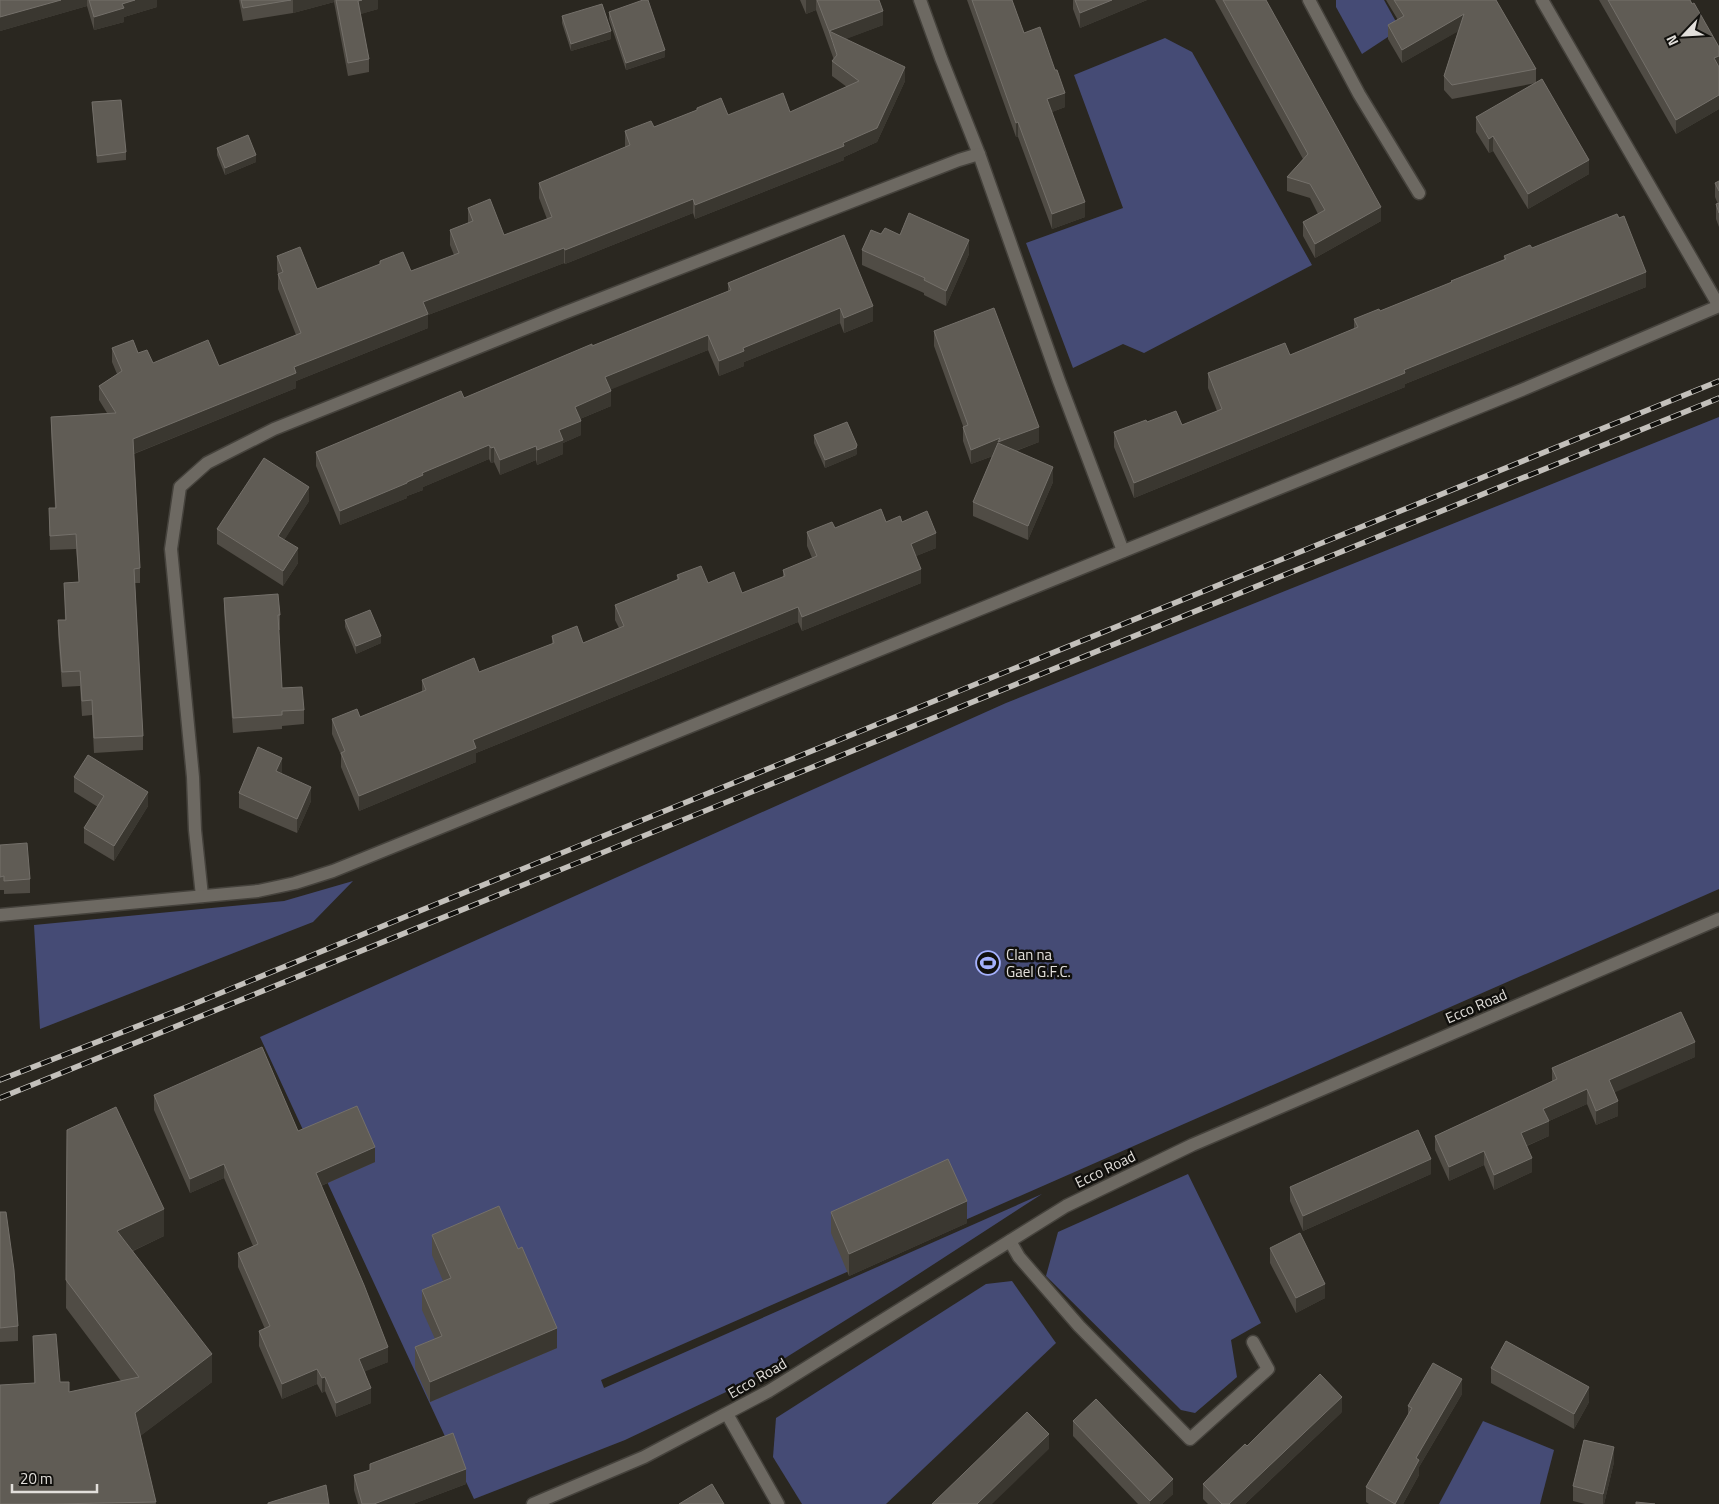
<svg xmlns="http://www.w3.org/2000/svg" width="1719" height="1504" viewBox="0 0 1719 1504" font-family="'Titillium Web',sans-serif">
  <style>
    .green { fill: #454b75 }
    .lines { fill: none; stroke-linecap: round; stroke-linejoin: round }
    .minor-casing { stroke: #45423c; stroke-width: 15 }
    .tertiary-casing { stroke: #45423c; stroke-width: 15 }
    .minor { stroke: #6d6962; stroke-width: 12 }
    .tertiary { stroke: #6d6962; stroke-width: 12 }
    .rail-casing { stroke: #c3c0bb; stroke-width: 5.5 }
    .rail { stroke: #11100d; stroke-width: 4; stroke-dasharray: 11; stroke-linecap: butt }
    .wall { fill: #504c45 }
    .shaded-wall { fill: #3a3730 }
    .building { fill: #605c55; stroke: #74706a }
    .labels { text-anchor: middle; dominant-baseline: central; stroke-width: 5; stroke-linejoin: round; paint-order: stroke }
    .poi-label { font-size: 15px; fill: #e2dfdb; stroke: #11100d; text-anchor: start }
    .street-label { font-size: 15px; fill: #e2dfdb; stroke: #11100d }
  </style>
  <rect width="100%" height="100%" fill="#2a2720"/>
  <!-- green -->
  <g class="green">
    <polygon points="1336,0 1384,0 1400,29 1362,54 1336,7"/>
    <polygon points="1165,38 1192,52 1312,265 1144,353 1123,344 1073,368 1026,243 1123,208 1074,75"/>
    <polygon points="1719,417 1719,889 601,1380 604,1388 1042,1194 897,1288 745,1383 625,1440 474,1499 260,1037 1006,703"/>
    <polygon points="353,881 313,922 40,1029 34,925 284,901"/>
    <polygon points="1188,1174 1261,1323 1231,1340 1237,1377 1195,1413 1181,1410 1046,1276 1058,1232"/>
    <polygon points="1012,1281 1056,1343 886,1504 802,1504 773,1457 776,1418 986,1284"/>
    <polygon points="1483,1421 1554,1450 1540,1504 1439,1504"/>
  </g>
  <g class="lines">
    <!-- minor casing -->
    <g class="minor-casing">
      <g id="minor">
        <polyline points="920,0 941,58 979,154 1059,381 1123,551"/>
        <polyline points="1309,0 1359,94 1419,193"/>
        <polyline points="1542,0 1719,306"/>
        <polyline points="202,896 195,830 193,777 171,549 180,487 207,463 274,429 564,313 959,160 979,154"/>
        <polyline points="0,915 258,891 295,883 333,871 1524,389 1719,306"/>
        <polyline points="1010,1241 1019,1257 1079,1326 1190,1439 1268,1369 1253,1342"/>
        <polyline points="727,1414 778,1504"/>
      </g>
    </g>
    <!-- tertiary casing -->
    <g class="tertiary-casing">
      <polyline id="tertiary" points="533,1504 644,1457 769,1391 1066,1206 1192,1145 1719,919"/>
    </g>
    <!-- minor -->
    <use href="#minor" class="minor"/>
    <!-- tertiary -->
    <use href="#tertiary" class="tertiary"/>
    <!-- rail casing -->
    <g class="rail-casing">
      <g id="rail">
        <polyline points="0,1080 189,1006 412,914 1719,381"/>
        <polyline points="0,1098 1719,398"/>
      </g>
    </g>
    <!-- rail -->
    <use href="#rail" class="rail"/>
  </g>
  <!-- wall -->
  <g class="wall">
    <polygon points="0,0 157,0 157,7 124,17 124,22 94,30 87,6 0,31"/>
    <polygon points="239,0 378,0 378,9 360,14 369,59 369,72 348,76 334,2 293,13 243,21"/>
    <polygon points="800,0 879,0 883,25 845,39 905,81 877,142 844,157 844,160 695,219 693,213 565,264 564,263 428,315 428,328 296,381 296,388 134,454 140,568 140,583 135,583 143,736 143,750 94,753 92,715 82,716 80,686 62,687 58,635 58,620 65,620 64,583 79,582 76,549 50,550 49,508 55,508 51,431 51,417 107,413 99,400 99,386 117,374 112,362 112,348 138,353 153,363 219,366 296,335 278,289 278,274 277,270 277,256 317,289 380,264 380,261 411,271 454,255 450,245 450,230 468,223 468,208 504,235 547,219 539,198 539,183 625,147 625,131 654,127 697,110 697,108 728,115 790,112 847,87 832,76 832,61 834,60 816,10 806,14"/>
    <polygon points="967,0 1012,0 1024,33 1065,107 1052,112 1085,217 1052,229 1018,137 1016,137"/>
    <polygon points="1073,0 1147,0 1080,28 1073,9"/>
    <polygon points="1215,0 1266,0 1381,221 1315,258 1303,236 1303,222 1318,214 1310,198 1287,191 1287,177 1303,159"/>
    <polygon points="1386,0 1496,0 1536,69 1536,83 1452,99 1444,90 1444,76 1458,31 1402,63 1388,39 1388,25 1398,20"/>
    <polygon points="1599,0 1690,0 1719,47 1719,109 1676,134"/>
    <polygon points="609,12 665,57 626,70 609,19"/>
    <polygon points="562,16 611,39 571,51 562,23"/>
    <polygon points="92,102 126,152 126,160 97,163"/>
    <polygon points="1476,117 1589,174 1528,209 1493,151 1489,153 1476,132"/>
    <polygon points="217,148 256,162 225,175 217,155"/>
    <polygon points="1719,181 1719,227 1716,219 1716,204 1718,204 1715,197 1715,183"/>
    <polygon points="881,234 900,235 969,254 946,306 924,295 924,293 862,265 862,250"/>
    <polygon points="844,235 873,321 844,333 840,323 744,362 744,366 719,376 708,350 611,389 611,406 580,419 581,435 563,443 563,454 537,465 536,460 500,475 494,462 491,463 489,459 423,487 423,490 407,496 407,498 340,525 316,466 316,452 464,398 728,292 728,283"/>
    <polygon points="1532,248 1646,287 1405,384 1405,387 1134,498 1114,447 1114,432 1147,422 1182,425 1217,411 1208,388 1208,373 1290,355 1354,329 1354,319 1380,311 1451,283 1451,281 1504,260 1504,256"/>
    <polygon points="934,331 1039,442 1016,451 1053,482 1028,540 973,516 973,502 993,456 971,464 963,441 963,426 934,346"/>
    <polygon points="814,435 857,453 856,455 825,468 814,443"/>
    <polygon points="309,501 284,540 298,563 283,586 217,544 217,529"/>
    <polygon points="886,522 902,522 936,548 916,556 921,583 802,631 798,622 476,753 476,762 359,811 341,767 341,755 332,734 332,719 360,717 422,691 422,680 479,672 552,644 552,636 583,643 619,628 615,620 615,605 677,580 677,575 708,583 742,593 783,577 783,570 812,558 807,546 807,532"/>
    <polygon points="224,598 280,615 280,630 279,630 282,688 304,710 304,724 282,726 282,729 233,733 224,612"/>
    <polygon points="345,620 381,643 356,654 345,627"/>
    <polygon points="282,772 281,774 311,801 297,833 239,808 239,793"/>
    <polygon points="74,777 148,806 114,861 84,843 84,828 98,807 74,792"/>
    <polygon points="0,845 30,879 30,893 4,894 4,890 0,890"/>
    <polygon points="1695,1057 1614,1092 1618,1116 1596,1125 1587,1104 1549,1121 1549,1136 1527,1146 1532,1172 1494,1190 1484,1165 1449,1181 1435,1150 1435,1136 1552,1082 1552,1068"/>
    <polygon points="154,1095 298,1131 375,1162 321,1186 388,1362 365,1371 371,1403 336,1417 325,1391 322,1393 317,1384 282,1399 259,1346 259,1331 265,1329 238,1267 238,1253 253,1246 224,1178 190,1193 154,1110"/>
    <polygon points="67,1130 164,1236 133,1251 212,1382 140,1436 156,1504 0,1504 34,1383 33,1336 60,1382 69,1392 121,1381 66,1308"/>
    <polygon points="1431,1174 1303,1231 1290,1201 1290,1187"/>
    <polygon points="0,1212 18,1326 18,1341 0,1342"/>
    <polygon points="831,1212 967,1223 849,1276 831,1233"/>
    <polygon points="432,1235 518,1249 557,1348 430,1402 415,1368 415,1347 435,1339 422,1310 422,1290 443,1281 432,1255"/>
    <polygon points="1270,1248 1325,1298 1296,1313 1270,1263"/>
    <polygon points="1491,1368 1589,1402 1574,1429 1491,1383"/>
    <polygon points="1462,1394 1419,1467 1419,1475 1403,1504 1369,1504 1366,1502 1366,1487 1408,1415 1408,1406"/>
    <polygon points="1342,1412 1245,1504 1208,1504 1203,1499 1203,1484"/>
    <polygon points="1073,1421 1173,1494 1162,1504 1138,1504 1073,1436"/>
    <polygon points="1614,1462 1604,1504 1585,1504 1573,1501 1573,1486"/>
    <polygon points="370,1470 466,1484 413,1504 358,1504 354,1490 354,1475"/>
  </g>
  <!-- shaded-wall -->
  <g class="shaded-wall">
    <polygon points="61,0 87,0 87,6 0,31 0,17"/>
    <polygon points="135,0 157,0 157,7 124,17 124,22 94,30 94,17 122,4"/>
    <polygon points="293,0 334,0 334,2 293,13"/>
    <polygon points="362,0 378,0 378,9 358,15 358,1"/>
    <polygon points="806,0 816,0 816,10 806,14"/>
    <polygon points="1112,0 1147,0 1080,28 1080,13"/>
    <polygon points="883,11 883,25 833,44 829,31 829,45 829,31"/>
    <polygon points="1464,14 1464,28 1402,63 1402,50"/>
    <polygon points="611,31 611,39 571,51 571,44"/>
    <polygon points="665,50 665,57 626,70 626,63"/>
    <polygon points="1719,56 1719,70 1714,58"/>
    <polygon points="905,67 905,81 877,142 844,157 844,160 695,219 695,205 843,143"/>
    <polygon points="1065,93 1065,107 1047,114 1047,99"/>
    <polygon points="1719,95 1719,109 1676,134 1676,120"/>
    <polygon points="1018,122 1018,137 1016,137 1016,123"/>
    <polygon points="1493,136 1493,151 1489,153 1489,139"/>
    <polygon points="256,155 256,162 225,175 225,168"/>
    <polygon points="1589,160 1589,174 1528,209 1528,194"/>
    <polygon points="693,199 693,213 565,264 565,250"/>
    <polygon points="1085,202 1085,217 1052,229 1052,214"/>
    <polygon points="1381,207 1381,221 1315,258 1315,244"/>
    <polygon points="969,240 969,254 946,306 946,291"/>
    <polygon points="564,248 564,263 428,315 428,328 296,381 296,388 133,454 133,439 294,367 423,302"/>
    <polygon points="1646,272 1646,287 1405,384 1405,387 1134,498 1134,483 1404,370"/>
    <polygon points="873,306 873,321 844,333 844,318"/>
    <polygon points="840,308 840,323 744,362 744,366 719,376 719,361 743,348"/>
    <polygon points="708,335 708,350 605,392 605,377"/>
    <polygon points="611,391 611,406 575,421 575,407"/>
    <polygon points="581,421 581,435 563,443 563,454 537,465 537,450 559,430"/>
    <polygon points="1039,427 1039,442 998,457 998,454 971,464 971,450 1000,438"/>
    <polygon points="489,445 489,459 423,487 423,490 407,496 407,498 340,525 340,511 407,482 422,473"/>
    <polygon points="857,445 857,453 856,455 825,468 825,460"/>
    <polygon points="536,446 536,460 500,475 500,460"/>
    <polygon points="494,447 494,462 491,463 491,448"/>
    <polygon points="1053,467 1053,482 1028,540 1028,526"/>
    <polygon points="309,487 309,501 278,550 278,536"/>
    <polygon points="936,533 936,548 911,558 911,544"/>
    <polygon points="298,548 298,563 283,586 283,571"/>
    <polygon points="921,569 921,583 802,631 802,617"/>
    <polygon points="798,607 798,622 476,753 476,762 359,811 359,796 473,740"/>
    <polygon points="381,636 381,643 356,654 356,646"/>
    <polygon points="282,758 282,772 276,786 276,771"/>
    <polygon points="311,787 311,801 297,833 297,819"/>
    <polygon points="148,792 148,806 114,861 114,846"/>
    <polygon points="1695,1042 1695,1057 1609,1095 1609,1080"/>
    <polygon points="1587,1089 1587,1104 1549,1121 1549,1136 1521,1148 1521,1133 1543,1109"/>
    <polygon points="1618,1101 1618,1116 1596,1125 1596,1111"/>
    <polygon points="375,1147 375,1162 316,1188 316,1173"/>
    <polygon points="1484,1151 1484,1165 1449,1181 1449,1167"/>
    <polygon points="1532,1158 1532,1172 1494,1190 1494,1175"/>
    <polygon points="1431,1159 1431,1174 1303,1231 1303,1216"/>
    <polygon points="224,1164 224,1178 190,1193 190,1179"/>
    <polygon points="967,1201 967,1223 849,1276 849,1254"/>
    <polygon points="164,1209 164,1236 117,1258 117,1231"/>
    <polygon points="1325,1284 1325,1298 1296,1313 1296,1298"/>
    <polygon points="557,1328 557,1348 430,1402 430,1382"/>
    <polygon points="388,1347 388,1362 359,1374 359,1359"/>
    <polygon points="212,1354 212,1382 135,1440 135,1413"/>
    <polygon points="317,1369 317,1384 282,1399 282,1384"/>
    <polygon points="325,1377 325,1391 322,1393 322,1378"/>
    <polygon points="1462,1379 1462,1394 1419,1467 1419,1475 1403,1504 1395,1504 1416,1458"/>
    <polygon points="1589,1387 1589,1402 1574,1429 1574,1414"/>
    <polygon points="371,1388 371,1403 336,1417 336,1403"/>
    <polygon points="1342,1397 1342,1412 1245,1504 1229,1504"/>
    <polygon points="1049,1434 1049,1449 992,1504 977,1504"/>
    <polygon points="1614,1447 1614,1462 1604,1504 1603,1504 1603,1494"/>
    <polygon points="466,1469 466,1484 413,1504 374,1504"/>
    <polygon points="1173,1479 1173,1494 1162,1504 1150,1504 1150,1501"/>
  </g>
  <!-- building -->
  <g class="building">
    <polygon points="0,0 61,0 0,17"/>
    <polygon points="89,0 135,0 122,4 124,8 94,17"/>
    <polygon points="241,0 291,0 243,8"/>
    <polygon points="336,0 362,0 358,1 369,59 348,63"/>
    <polygon points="643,0 648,0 665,50 626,63 609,12"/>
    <polygon points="817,0 879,0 883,11 829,31"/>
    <polygon points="972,0 1012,0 1024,33 1040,27 1055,70 1057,70 1065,93 1047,99 1085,202 1052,214 1018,122 1016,123"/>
    <polygon points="1075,0 1112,0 1080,13"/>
    <polygon points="1223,0 1266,0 1381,207 1315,244 1303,222 1325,210 1310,184 1287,177 1308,154"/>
    <polygon points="1394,0 1496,0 1536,69 1452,85 1444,76 1464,14 1402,50 1388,25 1404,16"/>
    <polygon points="1608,0 1690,0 1692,4 1694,3 1719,47 1719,56 1714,58 1719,67 1719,95 1676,120"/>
    <polygon points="602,4 611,31 571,44 562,16"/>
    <polygon points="829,31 905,67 877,128 843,143 844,146 695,205 693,199 565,250 564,248 423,302 428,314 294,367 296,373 133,439 140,568 134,569 143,736 94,738 92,700 82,701 80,671 62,672 58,620 66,620 64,583 79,582 76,534 50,536 49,508 56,508 51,417 116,413 99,386 122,371 112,348 133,340 138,353 147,350 153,363 208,340 219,366 301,333 278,274 283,272 277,256 300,247 317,289 380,264 380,261 403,252 411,271 459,253 450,230 473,221 468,208 490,199 504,235 552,217 539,183 630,145 625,131 651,121 654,127 697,110 697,108 721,98 728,115 783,93 790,112 859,81 832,61 837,55"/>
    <polygon points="1542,79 1589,160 1528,194 1493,136 1489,139 1476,117"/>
    <polygon points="121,100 126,152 97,156 92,102"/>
    <polygon points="248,135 256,155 225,168 217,148"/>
    <polygon points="1719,181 1719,191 1715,183"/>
    <polygon points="1719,203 1719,213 1716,204"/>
    <polygon points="909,213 969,240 946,291 924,280 925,278 862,250 871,230 881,234 885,228 900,235"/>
    <polygon points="1617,214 1619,218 1624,216 1646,272 1404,370 1405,373 1134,483 1114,432 1146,420 1147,422 1176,411 1182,425 1222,409 1208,373 1285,343 1290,355 1358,327 1354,319 1379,309 1380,311 1452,282 1451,281 1506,259 1504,256 1530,245 1532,248"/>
    <polygon points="844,235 873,306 844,318 840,308 743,348 744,351 719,361 708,335 605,377 611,391 575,407 581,421 559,430 563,440 537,450 536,446 500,460 494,447 491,448 489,445 422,473 423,475 407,482 407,483 340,511 316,452 461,391 464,398 592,344 592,346 731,290 728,283"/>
    <polygon points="994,308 1039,427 998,442 1000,438 971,450 963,427 968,425 934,331"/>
    <polygon points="847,422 857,445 856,448 825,460 814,435"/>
    <polygon points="998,443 1053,467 1028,526 973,502"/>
    <polygon points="264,458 309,487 278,536 298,548 283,571 217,529"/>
    <polygon points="881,509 886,522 900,516 902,522 927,511 936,533 911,544 921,569 802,617 798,607 473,740 476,748 359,796 341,753 345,751 332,719 357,709 360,717 426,690 422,680 474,658 479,672 554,643 552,636 577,626 583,643 624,626 615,605 679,579 677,575 701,566 708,583 734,572 742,593 785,576 783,570 817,556 807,532 832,522 835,528"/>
    <polygon points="278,594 280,615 278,615 282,688 302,687 304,710 282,711 282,715 233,718 224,598"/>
    <polygon points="370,610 381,636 356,646 345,620"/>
    <polygon points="258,747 282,758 276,771 311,787 297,819 239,793"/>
    <polygon points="88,755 148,792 114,846 84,828 104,796 74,777"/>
    <polygon points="27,843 30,879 4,881 4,876 0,877 0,845"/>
    <polygon points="1681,1012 1695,1042 1609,1080 1618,1101 1596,1111 1587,1089 1543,1109 1549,1121 1521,1133 1532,1158 1494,1175 1484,1151 1449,1167 1435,1136 1557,1079 1552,1068"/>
    <polygon points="262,1047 298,1131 357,1106 375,1147 316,1173 364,1285 388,1347 359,1359 371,1388 336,1403 325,1377 322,1378 317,1369 282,1384 259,1331 270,1326 238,1253 258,1244 224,1164 190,1179 154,1095"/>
    <polygon points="116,1107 164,1209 117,1231 212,1354 135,1413 156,1502 52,1504 0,1504 0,1385 35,1383 33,1336 56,1334 60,1382 69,1382 69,1392 139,1377 66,1280 67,1130"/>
    <polygon points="1418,1130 1431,1159 1303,1216 1290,1187"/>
    <polygon points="948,1159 967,1201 849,1254 831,1212"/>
    <polygon points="499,1206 518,1249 522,1247 557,1328 430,1382 415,1347 442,1336 422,1290 451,1278 432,1235"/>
    <polygon points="0,1212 6,1212 14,1270 18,1326 0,1328"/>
    <polygon points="1300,1233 1325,1284 1296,1298 1270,1248"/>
    <polygon points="1506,1341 1589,1387 1574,1414 1491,1368"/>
    <polygon points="1433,1363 1462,1379 1416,1458 1419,1460 1395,1504 1366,1487 1412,1408 1408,1406"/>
    <polygon points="1320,1374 1342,1397 1229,1504 1222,1504 1203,1484 1245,1444 1247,1446"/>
    <polygon points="1096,1399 1173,1479 1150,1501 1073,1421"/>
    <polygon points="1027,1412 1049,1434 977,1504 932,1504"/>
    <polygon points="453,1433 466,1469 374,1504 362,1504 354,1475 370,1470 370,1464"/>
    <polygon points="1584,1440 1614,1447 1603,1494 1573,1486"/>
    <polygon points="712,1484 724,1504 679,1504"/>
    <polygon points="326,1485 329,1504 268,1504 268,1503"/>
    <polygon points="1636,1502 1655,1504 1636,1504"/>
  </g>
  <!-- icons -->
  <defs>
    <g id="stadium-ring" transform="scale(1.25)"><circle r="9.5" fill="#11100d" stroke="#a5b1fc" stroke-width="1.5"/><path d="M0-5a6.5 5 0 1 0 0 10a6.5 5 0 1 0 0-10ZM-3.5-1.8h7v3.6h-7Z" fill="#a5b1fc"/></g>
  </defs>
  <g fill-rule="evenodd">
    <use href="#stadium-ring" x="988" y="963"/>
  </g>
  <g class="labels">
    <!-- poi labels -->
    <g class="poi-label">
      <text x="1006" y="954">Clan na<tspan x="1006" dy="17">Gael G.F.C.</tspan></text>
    </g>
    <!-- street labels -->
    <g class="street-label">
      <text transform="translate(1476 1006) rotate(-23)">Ecco Road</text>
      <text transform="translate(1105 1169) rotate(-26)">Ecco Road</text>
      <text transform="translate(757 1378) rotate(-30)">Ecco Road</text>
    </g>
  </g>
  <!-- north arrow -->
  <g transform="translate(1684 35) rotate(245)" stroke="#11100d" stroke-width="4" paint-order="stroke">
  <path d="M0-4L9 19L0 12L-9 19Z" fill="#e2dfdb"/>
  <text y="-8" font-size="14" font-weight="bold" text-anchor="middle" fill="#e2dfdb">N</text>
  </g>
  <!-- scale -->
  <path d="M12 1484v8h85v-8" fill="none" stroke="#e2dfdb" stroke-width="2.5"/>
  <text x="20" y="1484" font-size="15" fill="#e2dfdb" stroke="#11100d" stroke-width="4" paint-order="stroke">20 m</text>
</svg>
